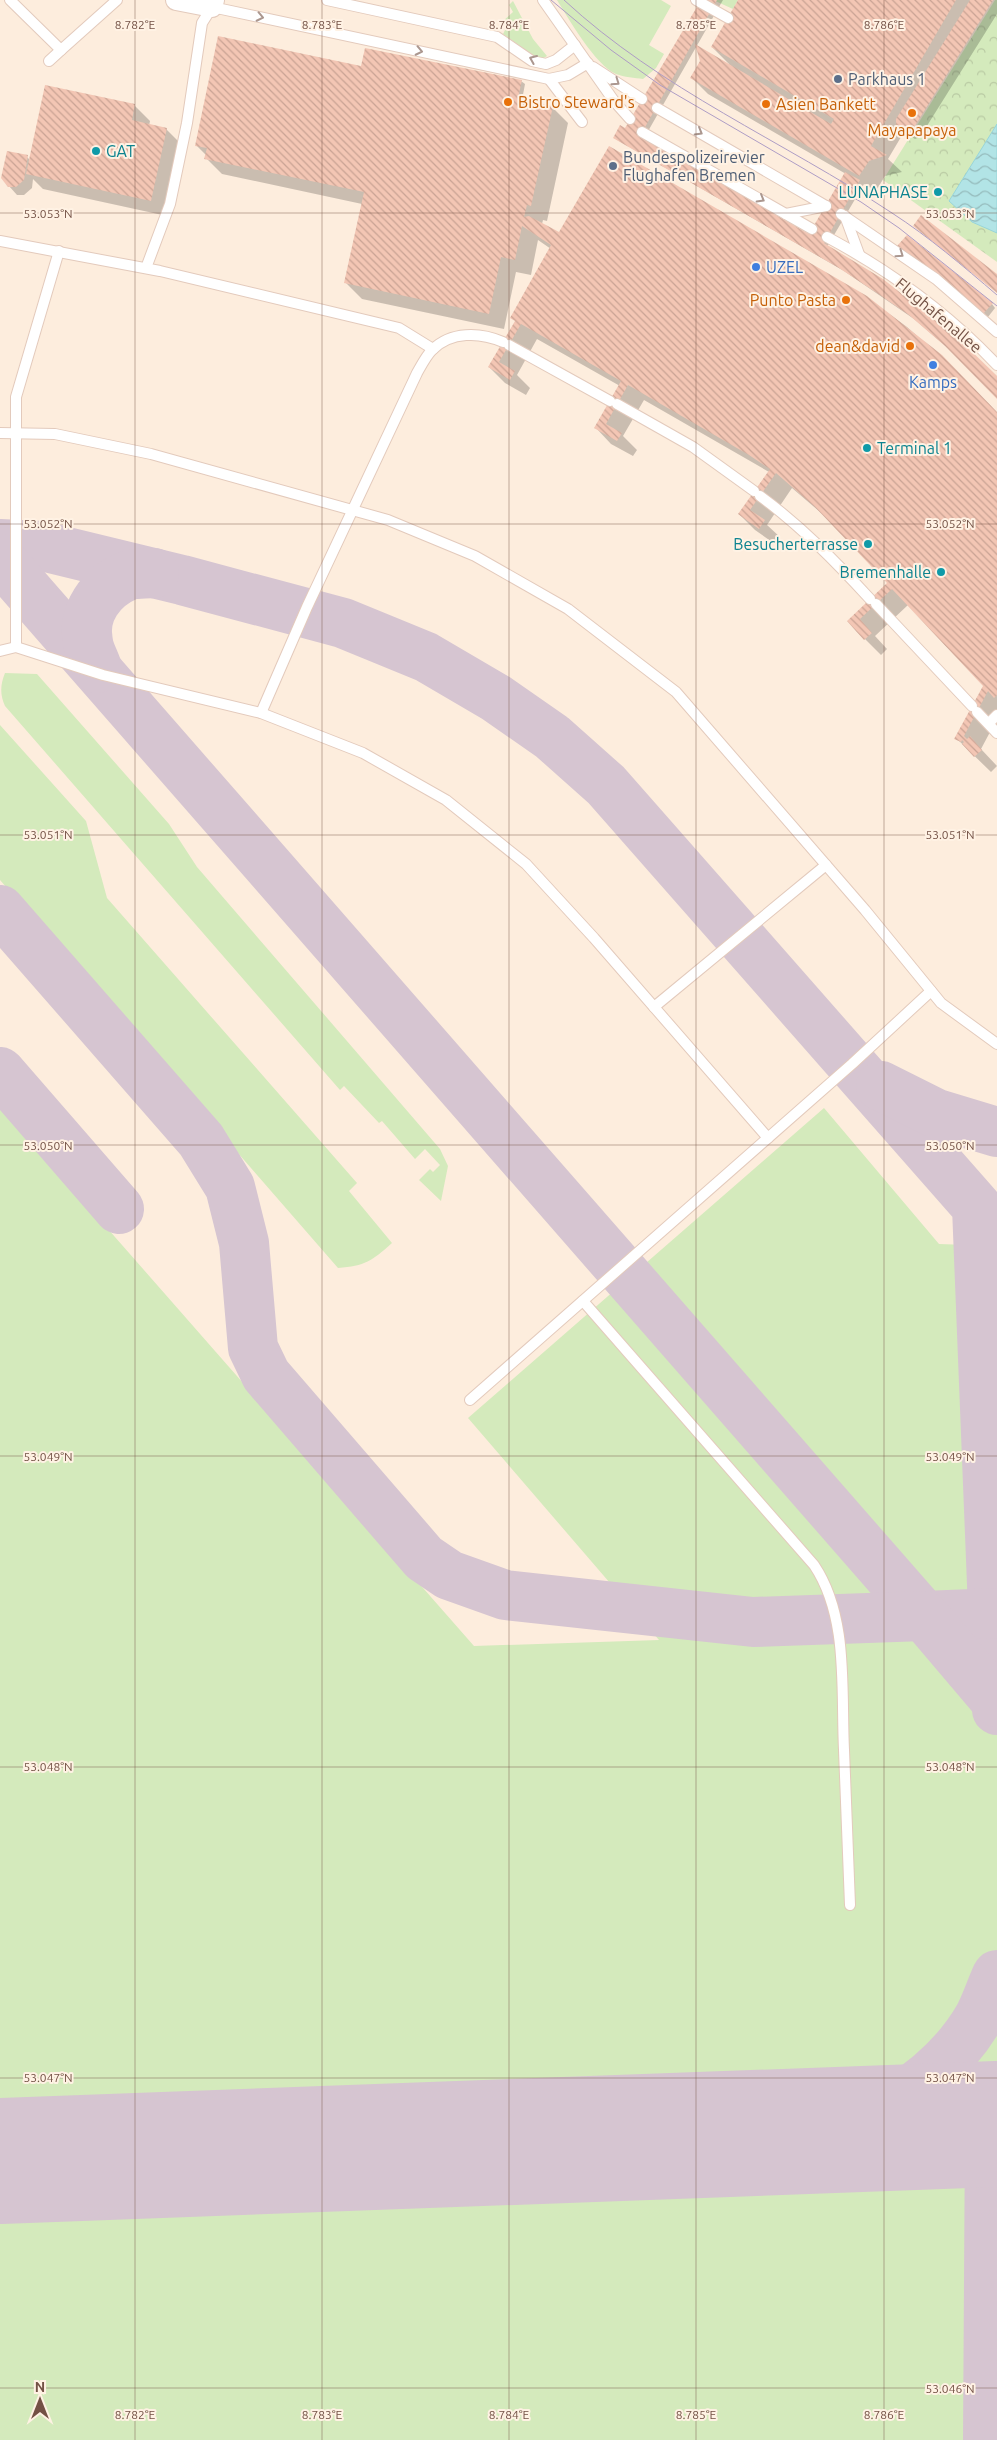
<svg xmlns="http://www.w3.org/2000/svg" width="997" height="2440" viewBox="0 0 997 2440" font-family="Ubuntu,sans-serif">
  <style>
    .grass { fill: #d4eabc }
    .park { fill: url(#park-crowns) }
    .water { fill: url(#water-waves); stroke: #98d5d9 }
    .shadow { fill: #0003 }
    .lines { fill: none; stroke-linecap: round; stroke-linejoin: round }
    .taxiway { stroke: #d6c5d1; stroke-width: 50 }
    .runway { stroke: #d6c5d1; stroke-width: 126 }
    .building { fill: url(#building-back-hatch) }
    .service-casing { stroke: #e3cabc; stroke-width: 12 }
    .minor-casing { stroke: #e3cabc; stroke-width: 22 }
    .service { stroke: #fff; stroke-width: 10 }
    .minor { stroke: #fff; stroke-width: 20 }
    .tram { stroke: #ae9dc5; stroke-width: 1 }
    .oneway { stroke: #ab978f }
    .ticks { fill: none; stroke: #735145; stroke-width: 1; stroke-opacity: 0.45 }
    .service-dot { fill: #5c6f8a; stroke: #fff2e4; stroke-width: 2 }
    .food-dot { fill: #e8710a; stroke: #fff2e4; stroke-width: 2 }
    .culture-dot { fill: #0f9aa8; stroke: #fff2e4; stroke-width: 2 }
    .shop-dot { fill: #3f7fe0; stroke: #fff2e4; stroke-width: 2 }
    .labels { text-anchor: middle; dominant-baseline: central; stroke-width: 4; stroke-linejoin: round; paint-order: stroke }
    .service-label { font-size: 16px; fill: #4e5e75; stroke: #fff2e4; text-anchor: start }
    .food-label { font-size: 16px; fill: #c56008; stroke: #fff2e4; text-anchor: start }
    .culture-label { font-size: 16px; fill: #0d838f; stroke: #fff2e4; text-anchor: end }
    .shop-label { font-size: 16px; fill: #366cbe; stroke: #fff2e4; text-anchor: start }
    .street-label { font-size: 16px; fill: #735145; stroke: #fff2e4 }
    .ticks-label { font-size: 12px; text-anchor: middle; fill: #735145; stroke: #fff2e4; stroke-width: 4; stroke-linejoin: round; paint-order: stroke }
  </style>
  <defs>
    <pattern id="park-crowns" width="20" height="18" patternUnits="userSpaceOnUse" patternTransform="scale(1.25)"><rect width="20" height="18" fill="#d4eabc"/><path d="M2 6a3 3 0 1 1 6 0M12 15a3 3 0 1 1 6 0" fill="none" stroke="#b9caa3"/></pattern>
    <pattern id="water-waves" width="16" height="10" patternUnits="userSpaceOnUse" patternTransform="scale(1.25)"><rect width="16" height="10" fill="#b2e4e6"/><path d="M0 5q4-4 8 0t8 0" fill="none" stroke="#95bbbc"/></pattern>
    <pattern id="building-back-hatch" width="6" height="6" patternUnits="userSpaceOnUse" patternTransform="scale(1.25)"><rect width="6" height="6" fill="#f3c6b4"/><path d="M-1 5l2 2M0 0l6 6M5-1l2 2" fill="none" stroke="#c9a394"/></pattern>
  </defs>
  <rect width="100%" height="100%" fill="#fdeddd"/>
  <!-- grass -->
  <g class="grass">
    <path d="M557 0H661L671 6 649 45 664 54 656 68 643 79C635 78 624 77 616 74 596 66 568 18 557 0Z"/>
    <polygon points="713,0 738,0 733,9"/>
    <polygon points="513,1 533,39 547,56 542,59 534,56 503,34 506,28 503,21 513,12 509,5"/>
    <path d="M5 673 37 674 169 824 197 867 440 1149 448 1166 441 1201 419 1180 430 1169 433 1172 440 1165 425 1149 415 1159 382 1121 379 1123 344 1086 340 1090 5 706C0 695 0 685 5 673Z"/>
    <path d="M0 725 86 821 107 898 357 1183 349 1191 392 1243C372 1261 365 1266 338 1268L0 880Z"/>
    <polygon points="0,1106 474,1646 659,1640 468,1418 824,1108 939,1244 997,1246 997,2440 0,2440"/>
  </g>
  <!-- park -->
  <polygon class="park" points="995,0 997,0 997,262 883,180"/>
  <!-- water -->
  <polygon class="water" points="997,124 997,233 972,222 949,201"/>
  <!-- shadow -->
  <g class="shadow">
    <polygon points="703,0 723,0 643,140 809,236 846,174 708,94 692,78 729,64 712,47 740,0 997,0 997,14 920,137 915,139 904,132 888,159 902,172 885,176 876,191 864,184 827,247 883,280 960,342 997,378 997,398 949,349 914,319 844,271 614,138 626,130"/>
    <polygon points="362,67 521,81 525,84 522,100 552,107 568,123 547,221 543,220 542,224 559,233 866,297 907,327 953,367 997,413 997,719 981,749 997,766 991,772 956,738 984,685 908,605 875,636 887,649 881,655 865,639 849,621 888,583 827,518 792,488 767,525 780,537 775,544 755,530 739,514 769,472 644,400 623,436 637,450 633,456 611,444 596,428 620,386 537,339 517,375 530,388 526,395 505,383 489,367 516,322 551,249 538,240 531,275 516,272 504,329 362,299 346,283 362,204 222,174 206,158 206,155 196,145"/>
    <polygon points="134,105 150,121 149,126 166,129 182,145 167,216 43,189 33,179 32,188 24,195 17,195 9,186 27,157 30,160"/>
    <polygon points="902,250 992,304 995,308 988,317"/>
  </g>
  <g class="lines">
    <!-- taxiway -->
    <g class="taxiway">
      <polyline points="0,544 42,546 182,580 343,623 426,657 496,698 552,737 606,785 977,1207 997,1710"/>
      <polyline points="0,559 924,1616 997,1613"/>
      <path d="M97 668C94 659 89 651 88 642 82 613 101 587 127 576 134 573 145 574 154 573"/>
      <polyline points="0,910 201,1140 230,1187 244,1243 253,1348 266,1375 424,1558 449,1575 505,1595 753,1622 924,1616 997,1702"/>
      <polyline points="0,1072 119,1209"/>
      <polyline points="881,1086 937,1114 997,1132"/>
      <path d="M755 2133C790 2128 830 2127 864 2115 910 2097 955 2059 979 2017 986 2004 991 1988 997 1975"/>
      <polyline points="988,2440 990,2124"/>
    </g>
    <!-- runway -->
    <polyline class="runway" points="0,2161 997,2124"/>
  </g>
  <!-- building -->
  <g class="building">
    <polygon points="701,0 717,0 640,136 809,234 845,172 860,180 824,243 883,279 961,341 997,376 997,399 945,346 909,315 877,293 839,268 613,138 620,125 625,128"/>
    <polygon points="738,0 956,0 871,146 887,155 869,161 859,176 690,78 700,61 695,44 831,124 834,119 711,47"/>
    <polygon points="970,0 993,0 913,129 907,132 900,130 896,125 896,119"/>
    <polygon points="218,36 361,66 365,48 522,80 518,98 553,106 531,206 527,205 524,217 529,216 559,232 609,146 867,296 942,355 997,412 997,695 994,698 988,691 964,736 967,739 970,736 982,750 974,757 962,744 964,742 962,740 961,742 954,739 983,686 892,589 860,619 872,633 864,640 847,621 887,583 815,507 776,473 750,510 765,520 759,529 738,514 770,469 749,455 628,385 606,424 622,433 617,441 594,428 621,381 521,324 499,362 515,371 510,380 488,367 515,321 510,318 551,245 522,226 515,260 501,257 489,314 344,283 364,192 204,159 207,148 195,146"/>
    <polygon points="45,85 135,104 132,120 167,128 151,201 26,174"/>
    <polygon points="7,151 28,155 24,180 16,187 8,187 1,178"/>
    <polygon points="921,215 997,274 997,293 913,226"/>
    <polygon points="907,235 993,303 983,314 897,246"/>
  </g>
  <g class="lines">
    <!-- service casing -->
    <g class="service-casing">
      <g id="service">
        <polyline points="10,0 61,50 117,0"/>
        <polyline points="327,0 497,37 532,61 546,64 556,60 575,45"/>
        <polyline points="543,0 614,101 630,119"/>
        <polyline points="696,0 728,18"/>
        <polyline points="49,61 61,50"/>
        <polyline points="593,67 642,99"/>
        <polyline points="549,79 582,122"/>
        <polyline points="657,108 826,206"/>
        <polyline points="642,132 812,229"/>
        <polyline points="786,214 826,206"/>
        <polyline points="841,214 936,279 997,332"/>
        <polyline points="845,216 859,254"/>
        <path d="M827 237C890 271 948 313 997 365"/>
        <polyline points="0,241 160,271 399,328 433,349"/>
        <polyline points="146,268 170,204 187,123 202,23 212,7 549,79 568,75 588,63"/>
        <polyline points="509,345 610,401"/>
        <polyline points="617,404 693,447 754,491"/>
        <polyline points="0,433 55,434 151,454 388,520 475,556 568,609 676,692 865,910 941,1003 997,1044"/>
        <path d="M760 496C801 526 836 562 870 599"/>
        <polyline points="876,604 972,706"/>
        <polyline points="16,647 16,397 59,251"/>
        <polyline points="0,651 16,647 103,675 261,713 363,753 446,800 526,864 594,938 768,1138"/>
        <polyline points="977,712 997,733"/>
        <path d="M261 713 307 607 417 373C421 366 426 356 432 350 451 331 480 332 503 342"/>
        <polyline points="989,723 997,715"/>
        <polyline points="654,1007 826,865"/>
        <path d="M583 1301 814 1565C849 1617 841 1690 844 1750 846 1801 848 1853 850 1905"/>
        <polyline points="470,1400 852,1064 931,991"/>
      </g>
    </g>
    <!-- minor casing -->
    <g class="minor-casing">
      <polyline id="minor" points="176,0 212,7 214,0"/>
    </g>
    <!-- service -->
    <use href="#service" class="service"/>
    <!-- minor -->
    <use href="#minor" class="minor"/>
    <!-- tram -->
    <g class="tram">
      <polyline points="551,0 611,50 660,85 861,202 899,228 997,306"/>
      <path d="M564 0C661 90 783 141 892 213 929 237 963 266 997 295"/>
    </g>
  </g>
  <!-- one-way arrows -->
  <defs><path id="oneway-chevron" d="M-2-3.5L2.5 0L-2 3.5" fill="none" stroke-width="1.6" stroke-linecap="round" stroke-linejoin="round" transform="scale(1.25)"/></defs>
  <g class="oneway">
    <use href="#oneway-chevron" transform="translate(260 17) rotate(12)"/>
    <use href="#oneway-chevron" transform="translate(419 51) rotate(12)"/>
    <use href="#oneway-chevron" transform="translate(533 59) rotate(-157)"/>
    <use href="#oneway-chevron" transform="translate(616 82) rotate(35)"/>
    <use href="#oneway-chevron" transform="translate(699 132) rotate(30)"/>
    <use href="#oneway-chevron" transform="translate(761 199) rotate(30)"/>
    <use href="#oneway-chevron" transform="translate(900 254) rotate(35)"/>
  </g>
  <!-- ticks -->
  <path class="ticks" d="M135 0V2440M322 0V2440M509 0V2440M696 0V2440M884 0V2440M0 213H997M0 524H997M0 835H997M0 1145H997M0 1456H997M0 1767H997M0 2078H997M0 2388H997"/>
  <!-- markers -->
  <g class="service-dot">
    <circle cx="838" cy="79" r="5"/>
    <circle cx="613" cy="166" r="5"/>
  </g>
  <g class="food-dot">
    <circle cx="508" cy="102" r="5"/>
    <circle cx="766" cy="104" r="5"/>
    <circle cx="912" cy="113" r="5"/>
    <circle cx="846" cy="300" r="5"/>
    <circle cx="910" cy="346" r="5"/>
  </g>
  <g class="culture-dot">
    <circle cx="96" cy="151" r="5"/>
    <circle cx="938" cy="192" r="5"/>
    <circle cx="867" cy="448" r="5"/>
    <circle cx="868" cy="544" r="5"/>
    <circle cx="941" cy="572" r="5"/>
  </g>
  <g class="shop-dot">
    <circle cx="756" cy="267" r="5"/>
    <circle cx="933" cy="365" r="5"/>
  </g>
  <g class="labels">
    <!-- service labels -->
    <g class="service-label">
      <text x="848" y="79">Parkhaus 1</text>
      <text x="623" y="157">Bundespolizeirevier<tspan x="623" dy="18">Flughafen Bremen</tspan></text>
    </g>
    <!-- food labels -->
    <g class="food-label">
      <text x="518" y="102">Bistro Steward's</text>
      <text x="776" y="104">Asien Bankett</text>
      <text x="912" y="130" text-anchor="middle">Mayapapaya</text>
      <text x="836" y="300" text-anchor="end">Punto Pasta</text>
      <text x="900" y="346" text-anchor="end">dean&amp;david</text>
    </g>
    <!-- culture labels -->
    <g class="culture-label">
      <text x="106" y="151" text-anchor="start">GAT</text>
      <text x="928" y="192">LUNAPHASE</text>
      <text x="877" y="448" text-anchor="start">Terminal 1</text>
      <text x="858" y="544">Besucherterrasse</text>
      <text x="931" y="572">Bremenhalle</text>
    </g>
    <!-- shop labels -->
    <g class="shop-label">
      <text x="766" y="267">UZEL</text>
      <text x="933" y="382" text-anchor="middle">Kamps</text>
    </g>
    <!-- street labels -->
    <g class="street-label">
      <text transform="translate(939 315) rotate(40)">Flughafenallee</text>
    </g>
  </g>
  <g class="ticks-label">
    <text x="135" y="29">8.782°E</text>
    <text x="322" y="29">8.783°E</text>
    <text x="509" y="29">8.784°E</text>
    <text x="696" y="29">8.785°E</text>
    <text x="884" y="29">8.786°E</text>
    <text x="48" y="218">53.053°N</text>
    <text x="950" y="218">53.053°N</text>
    <text x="48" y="528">53.052°N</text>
    <text x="950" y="528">53.052°N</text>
    <text x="48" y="839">53.051°N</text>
    <text x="950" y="839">53.051°N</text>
    <text x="48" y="1150">53.050°N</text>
    <text x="950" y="1150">53.050°N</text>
    <text x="48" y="1461">53.049°N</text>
    <text x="950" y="1461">53.049°N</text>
    <text x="48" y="1771">53.048°N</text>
    <text x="950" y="1771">53.048°N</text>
    <text x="48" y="2082">53.047°N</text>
    <text x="950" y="2082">53.047°N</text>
    <text x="950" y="2393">53.046°N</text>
    <text x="135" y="2419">8.782°E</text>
    <text x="322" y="2419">8.783°E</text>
    <text x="509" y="2419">8.784°E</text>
    <text x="696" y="2419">8.785°E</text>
    <text x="884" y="2419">8.786°E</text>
  </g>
  <!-- north arrow -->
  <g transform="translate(40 2400)" stroke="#fff2e4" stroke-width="4" paint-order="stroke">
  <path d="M0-4L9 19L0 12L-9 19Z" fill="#735145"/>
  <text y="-8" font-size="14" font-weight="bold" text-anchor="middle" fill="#735145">N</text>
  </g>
</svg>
